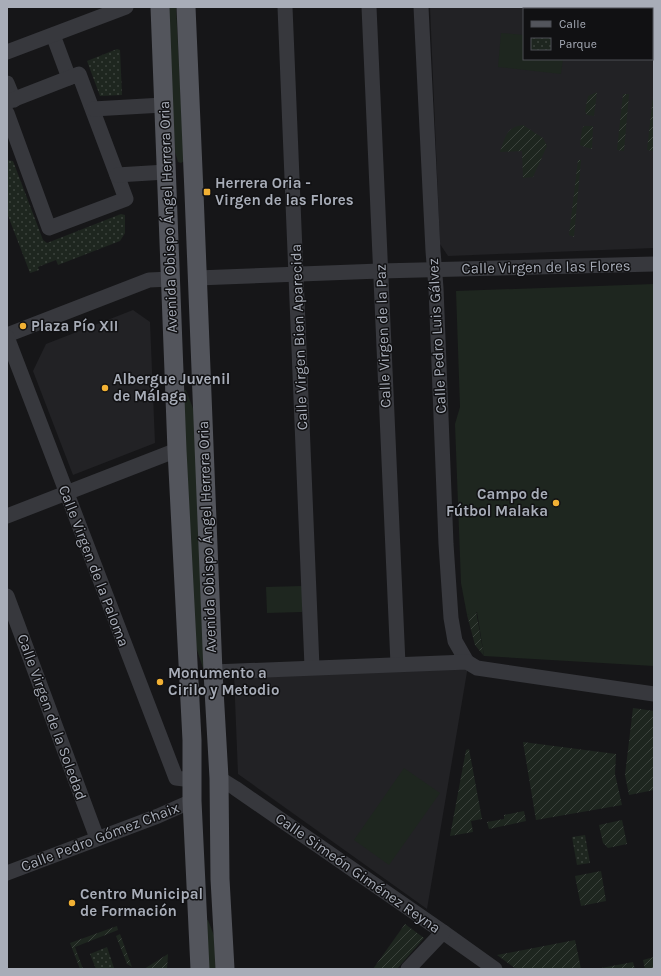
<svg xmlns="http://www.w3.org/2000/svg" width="661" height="976" viewBox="0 0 661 976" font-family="Karla,sans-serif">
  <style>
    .built { fill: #222225; fill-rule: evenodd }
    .grass { fill: #1e261f }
    .park { fill: url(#park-dots) }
    .garden { fill: url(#garden-furrows) }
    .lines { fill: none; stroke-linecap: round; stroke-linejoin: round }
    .minor { stroke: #37383d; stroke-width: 15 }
    .major { stroke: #53555c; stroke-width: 19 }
    .poi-dot { fill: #f2b134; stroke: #111113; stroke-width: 1.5 }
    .labels { text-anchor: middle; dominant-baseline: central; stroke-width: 3; stroke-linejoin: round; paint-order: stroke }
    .poi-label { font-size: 15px; font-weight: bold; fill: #a8adb8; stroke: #111113; text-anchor: start }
    .street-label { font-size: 15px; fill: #a8adb8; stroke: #111113 }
  </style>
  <defs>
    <pattern id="park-dots" width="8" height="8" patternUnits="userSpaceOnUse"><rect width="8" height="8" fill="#1e261f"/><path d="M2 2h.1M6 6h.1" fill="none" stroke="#3c433d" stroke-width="1.8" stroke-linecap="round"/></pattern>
    <pattern id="garden-furrows" width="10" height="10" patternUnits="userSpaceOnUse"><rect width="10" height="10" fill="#1e261f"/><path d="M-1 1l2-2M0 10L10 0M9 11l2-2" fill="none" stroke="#3c433d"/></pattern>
  </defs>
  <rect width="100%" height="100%" fill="#161618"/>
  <!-- built -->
  <g class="built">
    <path d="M430 7H654V248L448 256 440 244ZM524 9H652V59H524Z"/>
    <polygon points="133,310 150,322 155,443 73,475 33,371 46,344"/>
    <polygon points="468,666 427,909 238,774 234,675"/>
  </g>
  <!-- grass -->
  <g class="grass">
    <polygon points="167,7 176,7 184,161 181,163 178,162 175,152"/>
    <polygon points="501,33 524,35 524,59 563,59 561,74 498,67"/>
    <polygon points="654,284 654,666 484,656 477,612 467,615 461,583 455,424 460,407 456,291"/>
    <polygon points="185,390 186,390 194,411 204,668 203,668 194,641 183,391"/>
    <polygon points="302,586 302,612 267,613 266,587"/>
    <polygon points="404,768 440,793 389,865 354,840"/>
    <polygon points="208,920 215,938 217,969 206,969 204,921"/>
  </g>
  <!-- park -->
  <g class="park">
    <polygon points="117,49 120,50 122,95 100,96 87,61"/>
    <polygon points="7,160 13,161 43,240 47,243 121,214 125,215 125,233 120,241 58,265 56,260 38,267 39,270 30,273 7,213"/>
    <polygon points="585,835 590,863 577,865 572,837"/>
    <polygon points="107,947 114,968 111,969 96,969 90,954"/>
  </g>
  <!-- garden -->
  <g class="garden">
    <polygon points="597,92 594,116 587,115 585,111 588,96"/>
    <polygon points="623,94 629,94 624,151 617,150"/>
    <polygon points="653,97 654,98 654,151 647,150"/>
    <path d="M523 125 543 138 547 146 533 177 523 178 522 151 500 152C505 138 506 127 523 125Z"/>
    <polygon points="584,126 593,126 592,149 585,147 580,145 582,129"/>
    <polygon points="578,160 581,160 574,237 569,235"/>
    <polygon points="476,611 484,656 475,645 467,615"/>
    <polygon points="633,708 654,711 654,790 629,795 625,775"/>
    <polygon points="523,742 616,754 615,774 622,805 536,820"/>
    <polygon points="469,749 482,819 471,821 473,832 450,836 466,750"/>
    <polygon points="524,811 526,821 489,829 487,822 504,819 504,815"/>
    <polygon points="622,820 627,844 608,848 603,843 599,825"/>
    <polygon points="601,871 606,901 581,906 575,876"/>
    <polygon points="405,924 424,938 397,969 373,969"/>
    <polygon points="117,926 118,930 75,947 83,969 80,969 70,943"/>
    <polygon points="120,934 132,967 127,964 116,936"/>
    <polygon points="575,940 581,969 516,969 497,955"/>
    <polygon points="168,954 167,969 144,969"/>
    <polygon points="654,957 654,969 645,969 643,960"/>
    <polygon points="633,962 635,969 594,969 596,969"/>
  </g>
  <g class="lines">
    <!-- minor -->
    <g class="minor">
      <polyline points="285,7 312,667"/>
      <polyline points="369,7 398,664"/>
      <polyline points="421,7 433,251 436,288 446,544 451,618 455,641 467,662"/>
      <polyline points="53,35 69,78"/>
      <polyline points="7,52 126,7"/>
      <polyline points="7,83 14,100"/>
      <polyline points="7,102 79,74 126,199 49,228 7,113"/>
      <polyline points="93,109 163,105"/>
      <polyline points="117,175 166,172"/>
      <polyline points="197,278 380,271 654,264"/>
      <polyline points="7,335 149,280 171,279"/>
      <polyline points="7,337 176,778 192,780"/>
      <polyline points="7,516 177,450"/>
      <polyline points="7,596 97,838"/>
      <polyline points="213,672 467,662 477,668 654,694"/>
      <polyline points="219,778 235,788 443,932 495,969"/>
      <polyline points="7,873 158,816 192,801"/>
      <polyline points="408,969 443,932"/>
    </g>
    <!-- major -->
    <g class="major">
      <polyline points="160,7 177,450 192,740 192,801 200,969"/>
      <polyline points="186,7 194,193 213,672 219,778 220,879 225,969"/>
    </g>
  </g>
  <!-- markers -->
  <g class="poi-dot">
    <rect x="203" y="188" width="8" height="8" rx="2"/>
    <circle cx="23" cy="326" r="4"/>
    <circle cx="105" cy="388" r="4"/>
    <circle cx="556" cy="503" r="4"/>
    <circle cx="160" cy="682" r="4"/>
    <circle cx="72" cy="903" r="4"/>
  </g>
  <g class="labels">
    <!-- poi labels -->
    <g class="poi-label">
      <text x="215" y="183">Herrera Oria -<tspan x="215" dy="17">Virgen de las Flores</tspan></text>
      <text x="31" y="326">Plaza Pío XII</text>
      <text x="113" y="379">Albergue Juvenil<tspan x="113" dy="17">de Málaga</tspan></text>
      <text x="548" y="494" text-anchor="end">Campo de<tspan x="548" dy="17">Fútbol Malaka</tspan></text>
      <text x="168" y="673">Monumento a<tspan x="168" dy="17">Cirilo y Metodio</tspan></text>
      <text x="80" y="894">Centro Municipal<tspan x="80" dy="17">de Formación</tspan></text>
    </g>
    <!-- street labels -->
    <g class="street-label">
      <text transform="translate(168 217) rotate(-92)">Avenida Obispo Ángel Herrera Oria</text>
      <text transform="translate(546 267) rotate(-1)">Calle Virgen de las Flores</text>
      <text transform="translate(383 336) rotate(-92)">Calle Virgen de la Paz</text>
      <text transform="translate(437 336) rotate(-93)">Calle Pedro Luis Gálvez</text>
      <text transform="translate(299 337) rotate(-92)">Calle Virgen Bien Aparecida</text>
      <text transform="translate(207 537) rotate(-92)">Avenida Obispo Ángel Herrera Oria</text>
      <text transform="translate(94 566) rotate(69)">Calle Virgen de la Paloma</text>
      <text transform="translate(52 717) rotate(70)">Calle Virgen de la Soledad</text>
      <text transform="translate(100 837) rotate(-21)">Calle Pedro Gómez Chaix</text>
      <text transform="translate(358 873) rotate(35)">Calle Simeón Giménez Reyna</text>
    </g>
  </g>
  <!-- border -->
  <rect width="661" height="976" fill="none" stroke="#a8adb8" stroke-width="16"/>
  <!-- legend -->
  <rect x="523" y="8" width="130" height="52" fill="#111113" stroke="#4d4f55"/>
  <rect x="531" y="21" width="20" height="6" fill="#53555c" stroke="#4d4f55"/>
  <text x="559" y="28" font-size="12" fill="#a8adb8">Calle</text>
  <rect x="531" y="38" width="20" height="12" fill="url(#park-dots)" stroke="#4d4f55"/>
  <text x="559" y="48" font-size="12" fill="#a8adb8">Parque</text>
</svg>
